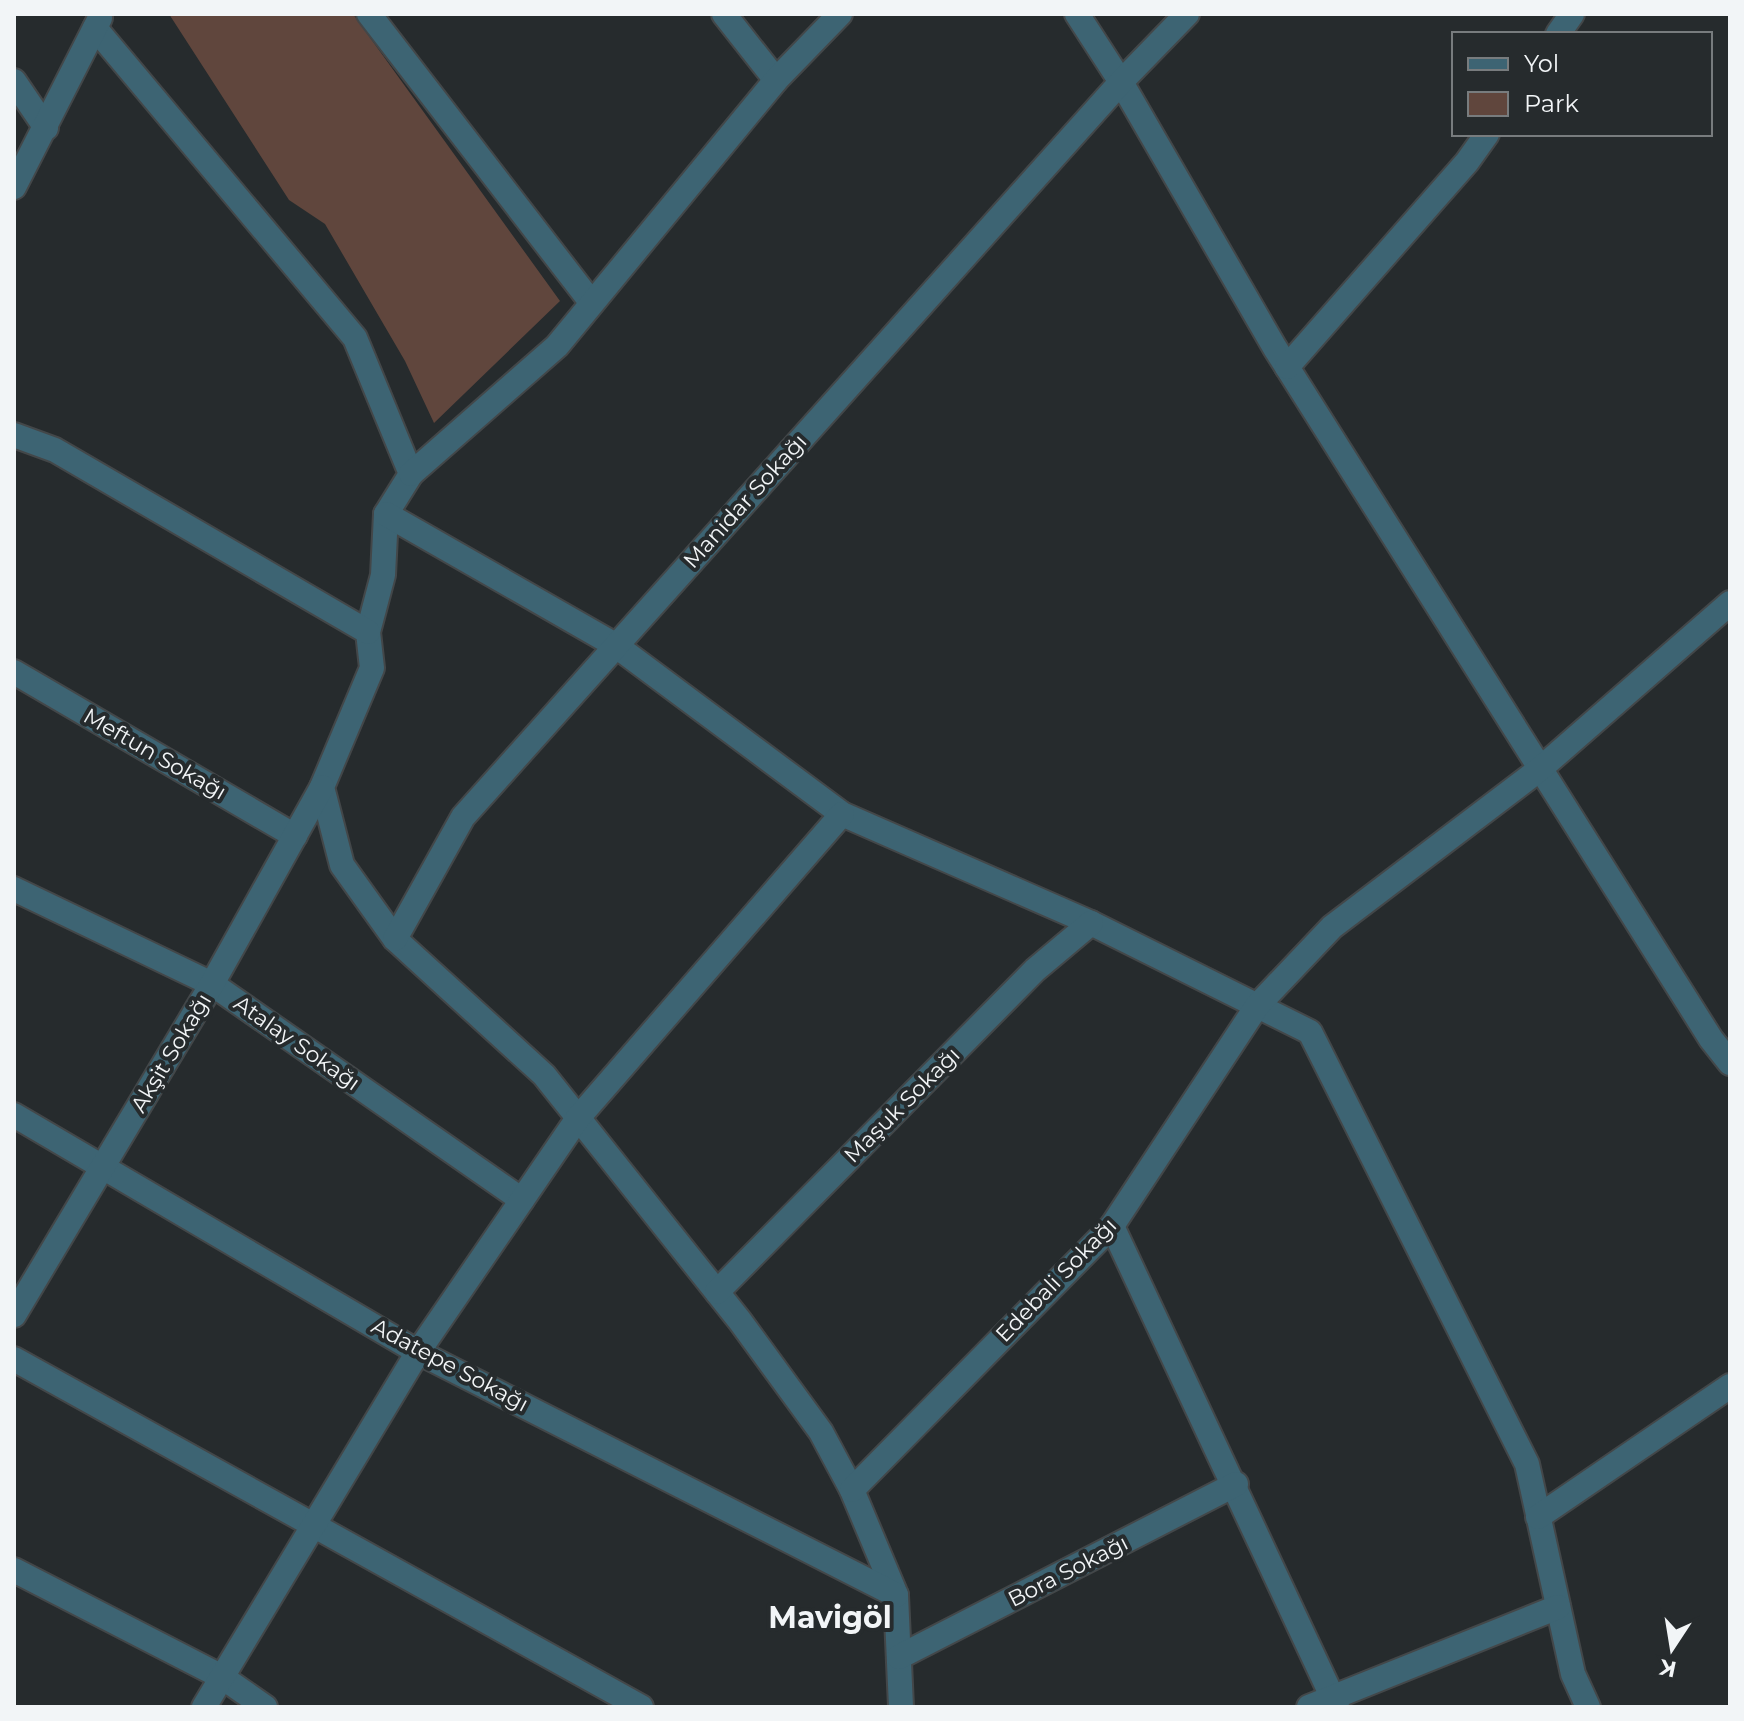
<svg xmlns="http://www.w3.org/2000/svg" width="1744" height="1721" viewBox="0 0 1744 1721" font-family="Montserrat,sans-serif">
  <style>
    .green { fill: #60463d }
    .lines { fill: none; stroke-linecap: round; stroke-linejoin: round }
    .minor-casing { stroke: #434749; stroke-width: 28 }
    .minor { stroke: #3d6473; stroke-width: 24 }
    .labels { text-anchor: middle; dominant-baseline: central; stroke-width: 8; stroke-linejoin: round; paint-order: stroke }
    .street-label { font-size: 22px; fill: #f2f5f7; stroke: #262b2d }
    .district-label { font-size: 30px; font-weight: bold; fill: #f2f5f7; stroke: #262b2d }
  </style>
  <rect width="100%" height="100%" fill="#262b2d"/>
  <!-- green -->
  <polygon class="green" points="169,14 353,14 560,301 434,423 405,361 325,224 289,200"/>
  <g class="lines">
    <!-- minor casing -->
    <g class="minor-casing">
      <g id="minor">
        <polyline points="369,14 591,302"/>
        <polyline points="724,14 776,80"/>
        <polyline points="1077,14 1121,82 1275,348 1711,1039 1730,1063"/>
        <polyline points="95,28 355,338 411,474 386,514 383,575 368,632 372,668 322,787 342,865 395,939 544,1075 740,1321 821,1432 852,1490 896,1595 901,1707"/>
        <polyline points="1558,34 1572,14"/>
        <polyline points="14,81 46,128"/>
        <polyline points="14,187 100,18"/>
        <polyline points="1287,367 1467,162 1487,134"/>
        <polyline points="14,435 55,450 368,632"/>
        <polyline points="411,474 557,346 776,80 840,14"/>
        <polyline points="386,514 615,645 842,814 1091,923 1310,1032 1527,1464 1573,1674 1588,1707"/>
        <polyline points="14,672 295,836"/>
        <polyline points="14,889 212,984 522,1200"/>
        <polyline points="395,939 463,817 1121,82 1187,14"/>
        <polyline points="14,1115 418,1352 896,1595"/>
        <polyline points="1112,1226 1337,1707"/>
        <polyline points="717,1292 1035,970 1091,923"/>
        <polyline points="14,1315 212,984 322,787"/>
        <polyline points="14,1359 641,1707"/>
        <polyline points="852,1490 1112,1226 1257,1006 1332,927 1540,769 1730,603"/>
        <polyline points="1538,1517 1730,1386"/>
        <polyline points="14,1570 222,1677 265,1707"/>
        <polyline points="899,1657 1236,1484"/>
        <polyline points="204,1707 418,1352 578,1118 842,814"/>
        <polyline points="1309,1707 1558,1607"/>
      </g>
    </g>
    <!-- minor -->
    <use href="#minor" class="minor"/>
  </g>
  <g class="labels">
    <!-- street labels -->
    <g class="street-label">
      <text transform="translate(745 501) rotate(-48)">Manidar Sokağı</text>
      <text transform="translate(155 754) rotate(30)">Meftun Sokağı</text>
      <text transform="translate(297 1043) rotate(35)">Atalay Sokağı</text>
      <text transform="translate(171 1053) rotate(-59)">Akşit Sokağı</text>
      <text transform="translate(902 1105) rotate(-45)">Maşuk Sokağı</text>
      <text transform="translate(1056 1280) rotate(-46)">Edebali Sokağı</text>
      <text transform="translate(450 1365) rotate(28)">Adatepe Sokağı</text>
      <text transform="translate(1068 1571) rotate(-27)">Bora Sokağı</text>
    </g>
    <!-- district labels -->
    <g class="district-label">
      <text x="830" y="1617">Mavigöl</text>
    </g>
  </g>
  <!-- border -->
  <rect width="1744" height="1721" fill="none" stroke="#f2f5f7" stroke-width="32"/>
  <!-- legend -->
  <rect x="1452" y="32" width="260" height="104" fill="#262b2d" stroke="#787c7e" stroke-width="2"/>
  <rect x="1468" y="58" width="40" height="12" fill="#3d6473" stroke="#787c7e" stroke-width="2"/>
  <text x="1524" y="72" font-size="24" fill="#f2f5f7">Yol</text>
  <rect x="1468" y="92" width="40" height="24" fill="#60463d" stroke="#787c7e" stroke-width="2"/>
  <text x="1524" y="112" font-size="24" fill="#f2f5f7">Park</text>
  <!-- north arrow -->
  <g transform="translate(1672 1649) rotate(192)" stroke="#262b2d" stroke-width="6" paint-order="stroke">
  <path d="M0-6L14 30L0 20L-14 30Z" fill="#f2f5f7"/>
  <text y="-12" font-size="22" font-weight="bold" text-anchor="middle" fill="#f2f5f7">K</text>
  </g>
</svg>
